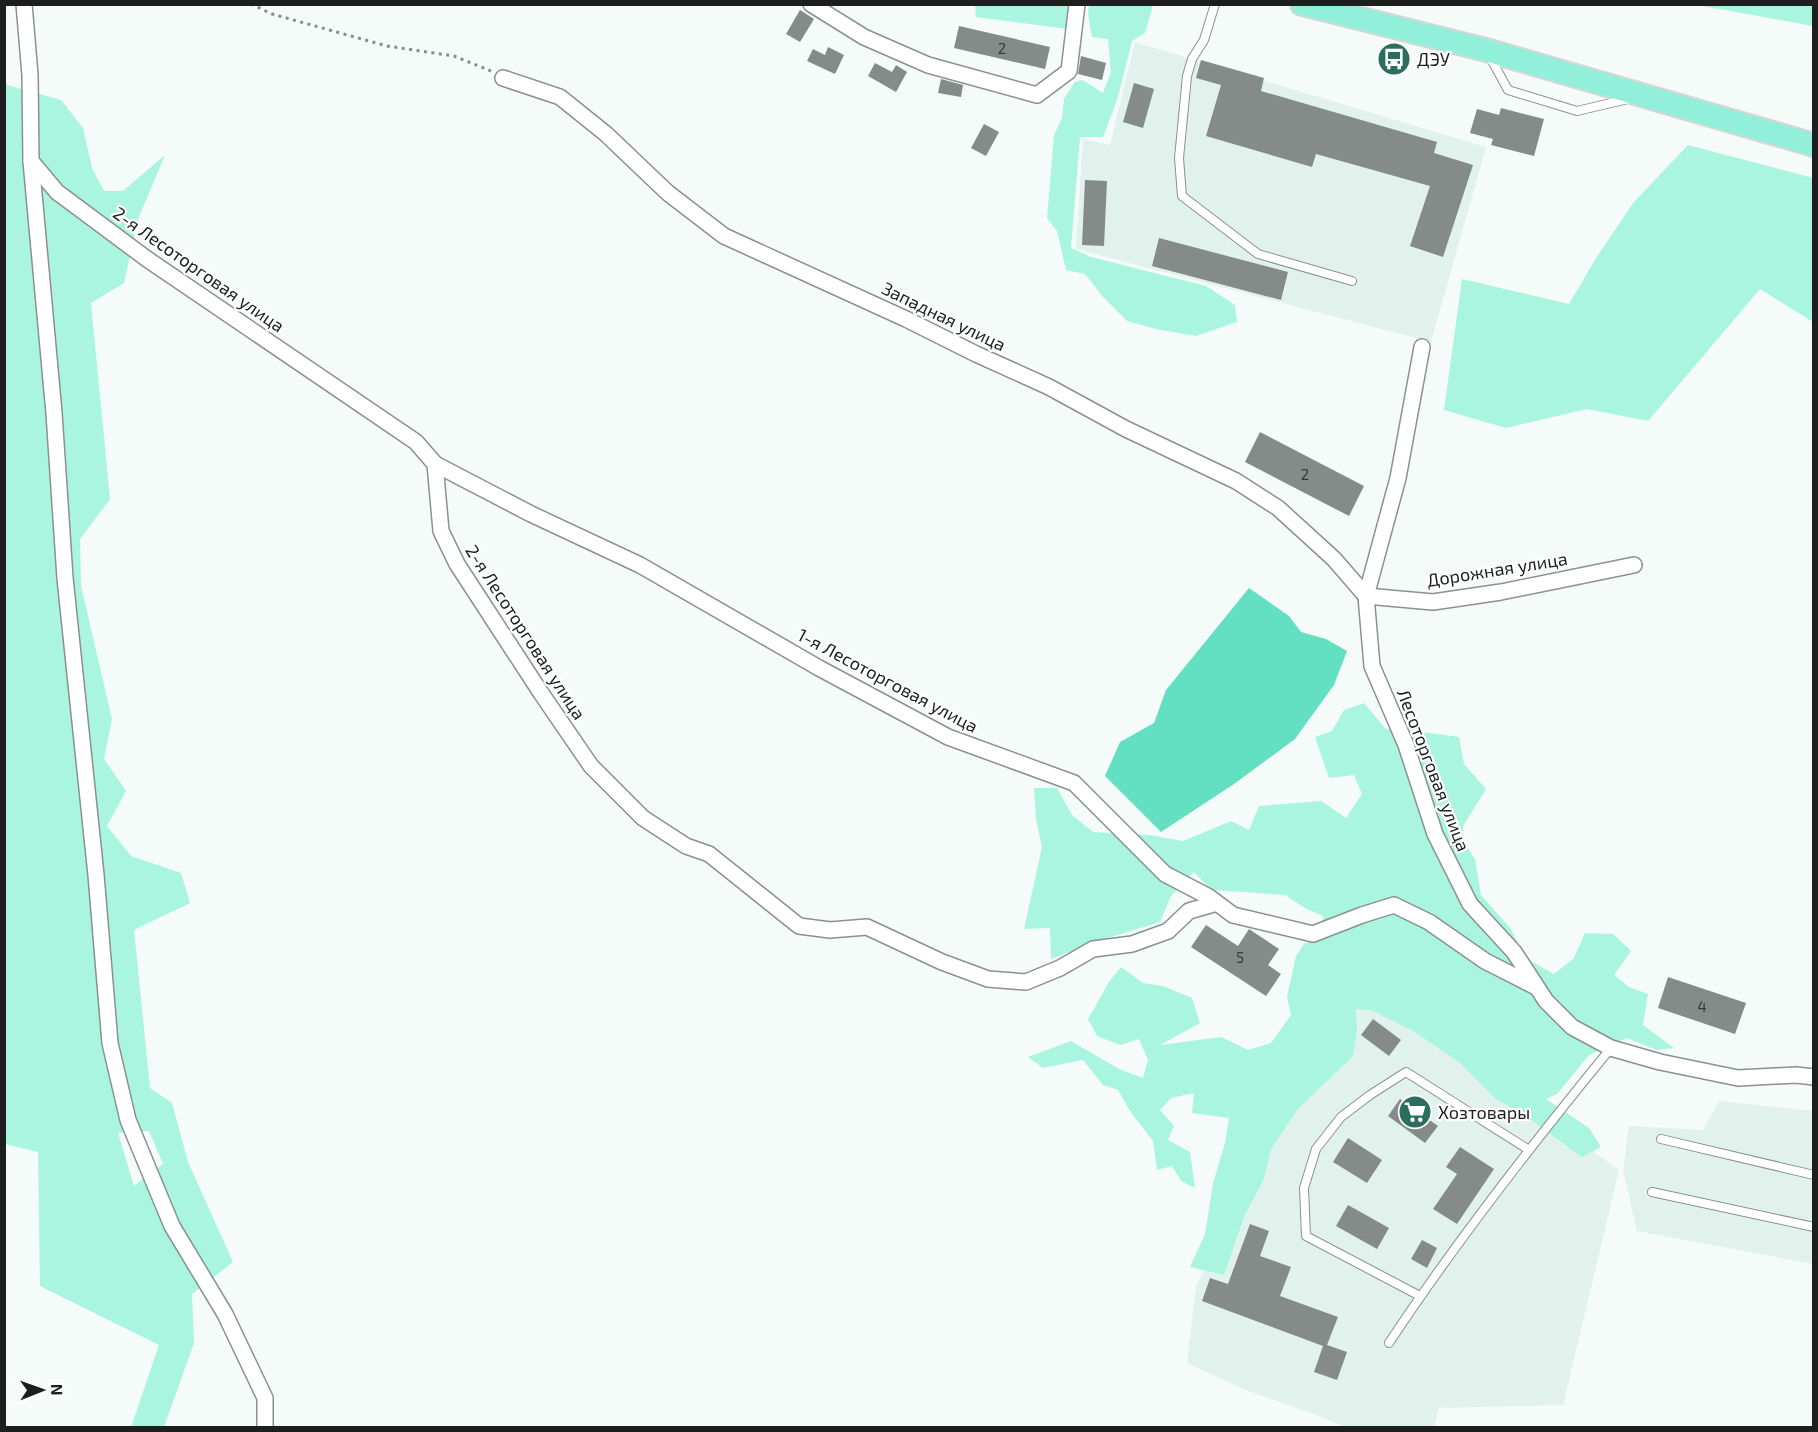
<svg xmlns="http://www.w3.org/2000/svg" width="1818" height="1432" viewBox="0 0 1818 1432" font-family="'Exo 2',sans-serif">
  <style>
    .built { fill: #e1f2ec }
    .green { fill: #aaf5df; fill-rule: evenodd }
    .water { fill: #63e0c1 }
    .building { fill: #848b89 }
    .lines { fill: none; stroke-linecap: round; stroke-linejoin: round }
    .service-casing { stroke: #8a918f; stroke-width: 10 }
    .minor-casing { stroke: #8a918f; stroke-width: 18 }
    .primary-casing { stroke: #d6d7d7; stroke-width: 26 }
    .path { stroke: #888d8c; stroke-width: 3; stroke-dasharray: 3 4.5; stroke-linecap: butt }
    .service { stroke: #fff; stroke-width: 8 }
    .minor { stroke: #fff; stroke-width: 15 }
    .primary { stroke: #91efda; stroke-width: 22 }
    .labels { text-anchor: middle; dominant-baseline: central; stroke-width: 4.5; stroke-linejoin: round; paint-order: stroke }
    .number-label { font-size: 15px; fill: #373a3a }
    .poi-label { font-size: 18px; fill: #1d1f1f; stroke: #fff; text-anchor: start }
    .street-label { font-size: 18px; fill: #1d1f1f; stroke: #fff }
  </style>
  <rect width="100%" height="100%" fill="#f4fbf9"/>
  <!-- built -->
  <g class="built">
    <polygon points="1135,42 1486,147 1431,342 1076,249 1083,139 1110,145"/>
    <polygon points="1364,997 1551,1121 1619,1170 1563,1405 1439,1408 1434,1427 1345,1427 1319,1416 1246,1390 1187,1363 1196,1286 1254,1170"/>
    <polygon points="1719,1101 1813,1111 1813,1264 1637,1231 1623,1170 1629,1126 1703,1130"/>
  </g>
  <!-- green -->
  <g class="green">
    <polygon points="975,5 1072,5 1068,29 976,17"/>
    <polygon points="1089,5 1153,5 1145,33 1132,41 1118,97 1103,137 1080,137 1071,248 1091,257 1206,286 1235,305 1237,322 1196,336 1156,329 1127,321 1103,297 1085,274 1066,270 1057,231 1047,218 1054,135 1062,118 1064,99 1075,82 1082,80 1103,93 1111,72 1108,39 1092,37 1088,14"/>
    <polygon points="1697,5 1813,5 1813,26"/>
    <path d="M4 75 7 85 61 100 83 128 92 168 104 191H123L165 155 138 219 124 283 91 303 110 499 80 539 81 586 112 719 104 759 126 791 107 826 131 856 181 873 190 903 134 930 150 1088 172 1103 188 1162 233 1262 192 1294 194 1343 164 1427H131L159 1345 40 1286 38 1152 5 1144ZM149 1131 163 1164 134 1186 118 1133Z"/>
    <polygon points="1688,145 1813,178 1813,322 1760,289 1648,421 1587,409 1506,428 1444,410 1462,279 1569,304 1598,255 1634,202"/>
    <polygon points="1364,703 1386,729 1422,732 1459,737 1464,764 1486,789 1463,826 1463,841 1475,859 1481,895 1511,929 1525,958 1554,974 1574,958 1585,933 1613,934 1631,951 1614,975 1629,987 1648,994 1643,1025 1674,1048 1656,1050 1627,1038 1589,1055 1557,1094 1546,1099 1589,1128 1601,1147 1582,1157 1523,1114 1496,1099 1459,1062 1415,1032 1371,1010 1356,1009 1357,1030 1353,1056 1297,1110 1271,1149 1264,1178 1244,1217 1224,1275 1190,1267 1205,1234 1213,1183 1225,1143 1229,1118 1192,1113 1194,1093 1171,1098 1160,1110 1174,1126 1168,1140 1190,1152 1195,1188 1181,1181 1172,1166 1157,1170 1153,1141 1130,1111 1118,1090 1103,1085 1083,1060 1043,1068 1028,1057 1071,1041 1119,1069 1143,1078 1148,1060 1139,1039 1120,1045 1097,1036 1088,1019 1109,982 1121,967 1143,983 1163,986 1192,998 1200,1023 1160,1045 1221,1037 1248,1050 1271,1043 1291,1015 1287,997 1296,956 1304,944 1319,938 1323,916 1305,908 1285,895 1211,890 1194,872 1171,896 1160,922 1098,941 1051,959 1050,928 1024,929 1042,847 1036,819 1034,788 1057,788 1072,815 1093,832 1149,835 1183,841 1231,821 1249,830 1259,806 1321,801 1346,818 1362,794 1354,775 1329,778 1315,737 1332,731 1344,710"/>
  </g>
  <!-- water -->
  <polygon class="water" points="1249,588 1289,616 1301,632 1326,639 1347,651 1334,685 1295,739 1234,784 1161,832 1105,776 1120,742 1154,723 1166,690"/>
  <!-- building -->
  <g class="building">
    <polygon points="800,10 814,19 800,42 786,34"/>
    <polygon points="959,26 1050,47 1045,69 954,48"/>
    <polygon points="828,47 844,55 835,74 807,61 813,49 825,55"/>
    <polygon points="1081,56 1106,63 1102,80 1078,74"/>
    <polygon points="1201,60 1264,78 1261,91 1437,142 1434,153 1473,165 1443,257 1410,246 1430,186 1316,154 1312,167 1206,136 1221,85 1196,78"/>
    <polygon points="875,63 892,72 896,65 907,72 896,92 868,76"/>
    <polygon points="941,79 963,85 961,97 938,93"/>
    <polygon points="1134,83 1154,89 1143,128 1123,122"/>
    <polygon points="1501,108 1544,119 1534,156 1491,145 1493,139 1470,133 1477,109 1499,115"/>
    <polygon points="984,124 999,132 986,156 971,148"/>
    <polygon points="1085,180 1107,181 1104,246 1082,245"/>
    <polygon points="1159,238 1288,272 1281,300 1152,266"/>
    <polygon points="1260,432 1364,486 1349,516 1245,462"/>
    <polygon points="1206,925 1238,946 1249,929 1279,949 1268,965 1281,974 1266,996 1191,947"/>
    <polygon points="1668,977 1746,1003 1735,1034 1658,1008"/>
    <polygon points="1373,1019 1401,1040 1389,1056 1361,1035"/>
    <polygon points="1400,1099 1438,1126 1425,1143 1388,1116"/>
    <polygon points="1348,1138 1382,1160 1367,1183 1333,1162"/>
    <polygon points="1460,1147 1494,1169 1457,1224 1433,1209 1457,1174 1446,1167"/>
    <polygon points="1348,1205 1389,1228 1377,1249 1336,1226"/>
    <polygon points="1250,1224 1269,1231 1260,1256 1291,1267 1280,1296 1338,1317 1327,1345 1347,1352 1337,1380 1314,1372 1323,1346 1202,1301 1210,1278 1228,1284"/>
    <polygon points="1422,1240 1437,1248 1427,1268 1411,1259"/>
  </g>
  <g class="lines">
    <!-- service casing -->
    <g class="service-casing">
      <g id="service">
        <polyline points="1215,4 1204,40 1192,59 1187,76 1179,158 1182,196 1258,254 1352,281"/>
        <polyline points="1490,57 1508,90 1577,111 1628,99"/>
        <polyline points="1661,1139 1814,1175"/>
        <polyline points="1652,1192 1814,1227"/>
        <polyline points="1420,1296 1306,1236 1304,1188 1316,1149 1341,1117 1370,1095 1406,1072 1529,1150"/>
        <path d="M1389 1343C1457 1240 1533 1143 1611 1048"/>
      </g>
    </g>
    <!-- minor casing -->
    <g class="minor-casing">
      <g id="minor">
        <polyline points="24,4 30,75 31,161 57,192 147,259 416,442 435,464 441,531 457,564 541,693 591,766 643,818 686,846 709,854 799,926 830,930 867,927 942,962 988,979 1026,982 1060,968 1093,949 1132,944 1168,931 1189,911 1217,903"/>
        <polyline points="811,4 864,37 928,65 1037,95 1069,71 1077,4"/>
        <polyline points="503,78 560,97 606,134 668,193 724,236 906,319 976,354 1049,387 1126,429 1236,481 1278,508 1334,559 1366,596"/>
        <polyline points="31,161 54,413 65,578 96,875 110,1043 128,1120 172,1226 225,1314 265,1398 265,1428"/>
        <polyline points="1422,347 1398,478 1366,596 1372,666 1406,745 1435,834 1470,904 1514,952 1546,1001 1572,1027 1611,1048 1660,1062 1738,1078 1796,1075 1814,1077"/>
        <polyline points="435,464 531,514 640,565 819,668 948,737 1074,783 1165,874 1209,897 1233,915 1313,934 1362,915 1394,905 1429,922 1485,961 1536,987"/>
        <polyline points="1366,596 1433,602 1501,592 1634,565"/>
      </g>
    </g>
    <!-- primary casing -->
    <g class="primary-casing">
      <polyline id="primary" points="1302,4 1486,50 1814,145"/>
    </g>
    <!-- path -->
    <polyline class="path" points="251,4 272,14 387,46 454,56 491,71"/>
    <!-- service -->
    <use href="#service" class="service"/>
    <!-- minor -->
    <use href="#minor" class="minor"/>
    <!-- primary -->
    <use href="#primary" class="primary"/>
  </g>
  <!-- icons -->
  <defs>
    <g id="bus-disc" transform="scale(1.725)"><circle r="9.5" fill="#2c6e5d" stroke="#fff"/><path d="M-5-6H5V4H4V6H2V4H-2V6H-4V4H-5ZM-3.5-4V0h7V-4ZM-3.5 1.2v1.5H-2V1.2ZM2 1.2v1.5H3.5V1.2Z" fill="#fff"/></g>
    <g id="supermarket-disc" transform="scale(1.725)"><circle r="9.5" fill="#2c6e5d" stroke="#fff"/><path d="M-6-5.5h2.5l.6 2H6L4.5 2H-2.5L-4.4-4H-6ZM-1.5 3.2a1.3 1.3 0 1 0 .1 0ZM3 3.2a1.3 1.3 0 1 0 .1 0Z" fill="#fff"/></g>
  </defs>
  <g fill-rule="evenodd">
    <use href="#bus-disc" x="1394" y="59"/>
    <use href="#supermarket-disc" x="1415" y="1112"/>
  </g>
  <g class="labels">
    <!-- number labels -->
    <g class="number-label">
      <text x="1002" y="48">2</text>
      <text x="1305" y="474">2</text>
      <text x="1240" y="957">5</text>
      <text x="1702" y="1006">4</text>
    </g>
    <!-- poi labels -->
    <g class="poi-label">
      <text x="1417" y="59">ДЭУ</text>
      <text x="1438" y="1112">Хозтовары</text>
    </g>
    <!-- street labels -->
    <g class="street-label">
      <text transform="translate(199 269) rotate(35)">2-я Лесоторговая улица</text>
      <text transform="translate(944 316) rotate(26)">Западная улица</text>
      <text transform="translate(1497 569) rotate(-9)">Дорожная улица</text>
      <text transform="translate(526 632) rotate(57)">2-я Лесоторговая улица</text>
      <text transform="translate(888 680) rotate(28)">1-я Лесоторговая улица</text>
      <text transform="translate(1434 770) rotate(69)">Лесоторговая улица</text>
    </g>
  </g>
  <!-- border -->
  <rect width="1818" height="1432" fill="none" stroke="#1d1f1f" stroke-width="12"/>
  <!-- north arrow -->
  <g transform="translate(42 1390) rotate(89)" stroke="#ffffff" stroke-width="4.5" paint-order="stroke">
  <path d="M0-4.5L10 22L0 15L-10 22Z" fill="#1d1f1f"/>
  <text y="-9" font-size="16" font-weight="bold" text-anchor="middle" fill="#1d1f1f">N</text>
  </g>
</svg>
